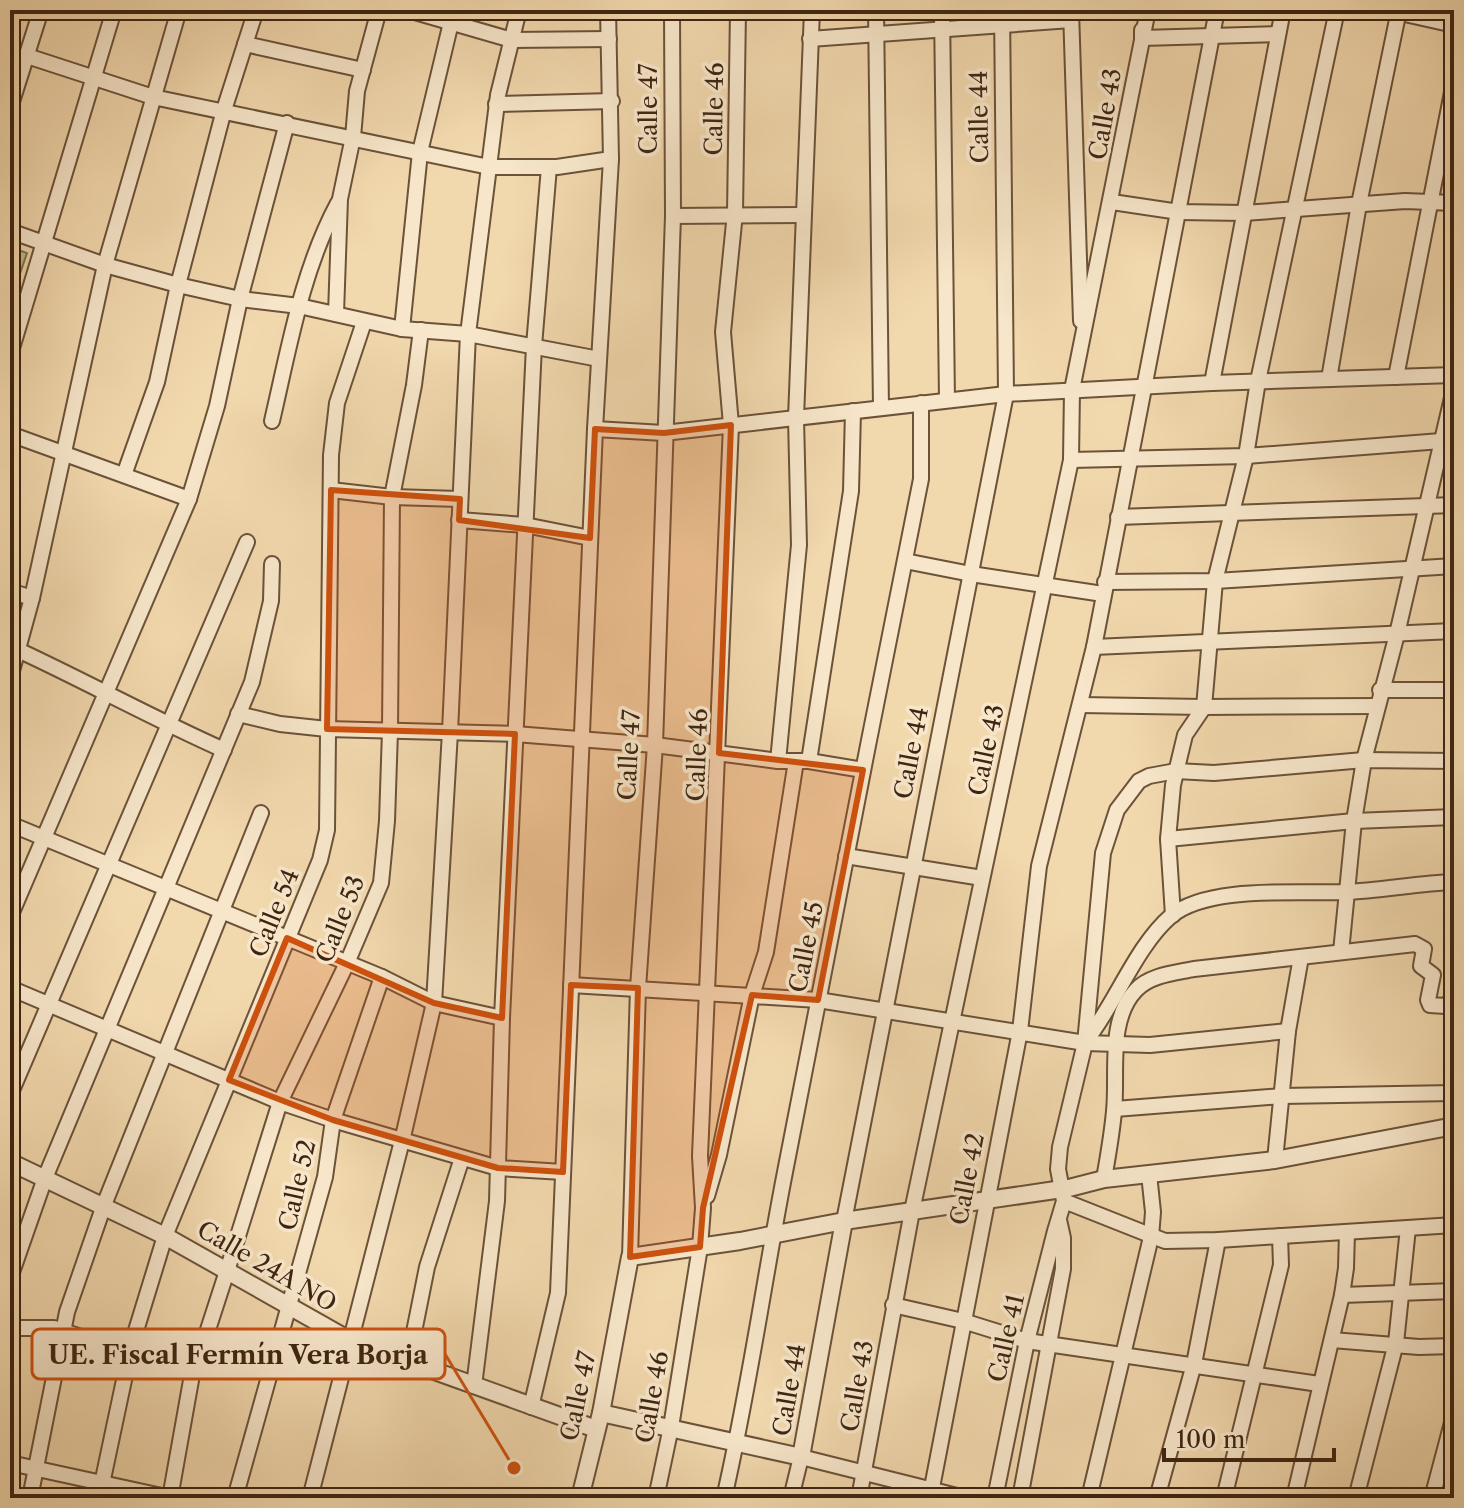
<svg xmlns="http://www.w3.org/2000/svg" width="1464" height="1508" viewBox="0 0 1464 1508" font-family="'Libre Caslon Text',serif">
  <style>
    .green { fill: #bdbe88; stroke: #7e724d; stroke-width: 2 }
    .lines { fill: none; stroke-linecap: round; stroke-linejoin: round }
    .minor-casing { stroke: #6b5239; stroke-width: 18 }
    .tertiary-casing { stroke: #6b5239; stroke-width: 20 }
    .minor { stroke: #f7e6ca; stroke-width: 14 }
    .tertiary { stroke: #f7e6ca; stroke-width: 16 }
    .marked { fill: #ce510d; fill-opacity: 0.2; stroke: #ce510d; stroke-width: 6; stroke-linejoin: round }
    .labels { text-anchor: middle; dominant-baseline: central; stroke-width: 7; stroke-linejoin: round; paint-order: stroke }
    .street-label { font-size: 24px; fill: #3e2512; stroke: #f7e6ca }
    .leader { fill: none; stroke: #ce510d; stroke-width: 3 }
    .callout-dot { fill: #ce510d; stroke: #f7e6ca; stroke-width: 3 }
    .callout { fill: #f7e6ca; stroke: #ce510d; stroke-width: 3 }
    .callout-label { font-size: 26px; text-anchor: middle; font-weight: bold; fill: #3e2512 }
  </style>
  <rect width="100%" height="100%" fill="#f2d8ad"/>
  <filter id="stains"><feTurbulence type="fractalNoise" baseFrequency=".0025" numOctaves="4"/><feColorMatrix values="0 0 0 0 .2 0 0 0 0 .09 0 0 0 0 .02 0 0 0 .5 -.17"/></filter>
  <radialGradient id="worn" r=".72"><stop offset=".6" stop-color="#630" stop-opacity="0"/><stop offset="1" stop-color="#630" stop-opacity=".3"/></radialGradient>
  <!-- green -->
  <polygon class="green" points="10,247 27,253 10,303"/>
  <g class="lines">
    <!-- minor casing -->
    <g class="minor-casing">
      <g id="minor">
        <polyline points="408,10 512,40 609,39"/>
        <polyline points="876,10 881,408"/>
        <polyline points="942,10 947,400"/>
        <polyline points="1071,10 1081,321"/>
        <polyline points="1387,10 1454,25"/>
        <polyline points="1142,30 1142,38 1278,34"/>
        <polyline points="810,39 1071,20"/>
        <polyline points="245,44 363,70"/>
        <polyline points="27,56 153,97 489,167 557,167 611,159"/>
        <polyline points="496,104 612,101"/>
        <polyline points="10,108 41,10"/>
        <polyline points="1112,202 1179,212 1244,213 1405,201 1454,203"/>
        <polyline points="673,216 802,215"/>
        <polyline points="10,231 105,265 178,285 240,299 299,306 402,329 468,334 599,359"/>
        <polyline points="336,314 340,199 353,137 357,91 379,10"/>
        <polyline points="402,329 420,152 454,10"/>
        <polyline points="10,355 114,10"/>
        <polyline points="1396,377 1454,82"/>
        <polyline points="1329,379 1359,204 1399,10"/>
        <polyline points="1212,383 1283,10"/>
        <path d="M272 421C289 348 302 270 338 203"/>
        <polyline points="595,429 664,433 1006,394 1212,383 1454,375"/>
        <polyline points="10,434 189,499"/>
        <polyline points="1071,460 1246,456 1454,440"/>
        <polyline points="124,475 157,382 178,285 224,110 256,10"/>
        <polyline points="331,490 392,497 460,499"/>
        <polyline points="1118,517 1454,505"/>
        <polyline points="459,520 525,525 590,538"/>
        <polyline points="905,561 971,574 1103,594"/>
        <polyline points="1105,582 1215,581 1454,566"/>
        <polyline points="10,591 32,598"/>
        <polyline points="1094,647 1454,631"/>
        <path d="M18 650C87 682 154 719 224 750"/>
        <polyline points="10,678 32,598 105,265 179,10"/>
        <polyline points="1380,690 1454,690"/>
        <polyline points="1080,705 1204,707 1377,706"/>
        <polyline points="238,714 280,724 327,729 515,734 655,745 778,761 809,761 863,770"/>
        <polyline points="778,761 799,545 796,418 812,10"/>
        <polyline points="809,761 851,491 853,411"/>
        <polyline points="10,824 382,977 434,1003 502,1018"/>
        <polyline points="1168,839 1354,821 1454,817"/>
        <polyline points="846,856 982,878"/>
        <polyline points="1173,915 1168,839 1173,785 1185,735 1204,707 1215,581 1246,456 1258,381 1337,10"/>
        <polyline points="10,917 189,499 217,406 240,299 287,123"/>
        <polyline points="1341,952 1354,821 1364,760 1397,634 1454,389"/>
        <polyline points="571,985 818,1000 1085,1043 1150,1045 1288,1031"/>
        <polyline points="10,988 280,1102 333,1120 498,1168 563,1172"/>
        <path d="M1085 1042C1115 1005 1136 946 1171 916 1208 885 1298 894 1344 892 1381 891 1417 883 1454 882"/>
        <polyline points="10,1095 247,542"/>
        <polyline points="1115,1109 1282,1096 1454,1093"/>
        <polyline points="1275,1160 1288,1031 1301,957"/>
        <path d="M1104 1179C1108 1156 1112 1134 1114 1111 1118 1074 1107 1020 1136 990 1150 975 1175 973 1194 969L1415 944 1424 949 1421 966 1433 975 1428 1000 1430 1005 1445 1006 1454 998"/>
        <polyline points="707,1196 719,1155 752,995 766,952 796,761"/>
        <polyline points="1064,1201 1165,1241 1218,1240 1454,1225"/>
        <polyline points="844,1221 1006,394 1002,10"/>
        <polyline points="630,1257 638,988 655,745 673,216 672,10"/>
        <polyline points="10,1278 45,1178 252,682 271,601 272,564"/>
        <polyline points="1342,1295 1454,1291"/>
        <polyline points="893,1305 963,1321 1027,1341 1319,1384"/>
        <polyline points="10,1328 54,1328 102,1344 131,1347"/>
        <polyline points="1332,1340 1419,1347 1454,1346"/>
        <polyline points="408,1362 427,1267 462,1158"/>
        <polyline points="474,1386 497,1201 502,1018 534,346 549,167"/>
        <polyline points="531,1407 558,1293 595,429 611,159 608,10"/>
        <polyline points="10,1463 171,1498"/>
        <polyline points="30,1498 67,1312 104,1205 261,813"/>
        <polyline points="99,1498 131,1347 165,1236 320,860 327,830 331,455 337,403 364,322"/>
        <polyline points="170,1498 195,1358 204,1342 227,1271 280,1102 347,963 381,883 387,821 390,731 392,497 414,385 421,330"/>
        <polyline points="235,1498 325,1177 333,1120 382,977"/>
        <polyline points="310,1498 402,1141 434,1003 450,732 468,334 498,95 519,10"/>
        <polyline points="656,1498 671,1427 700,1247 703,1208 700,1156 731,425 723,332 735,213 738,10"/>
        <path d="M724 1498C749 1390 764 1280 785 1172 829 940 875 710 921 479V403"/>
        <polyline points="791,1498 801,1457 965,1498"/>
        <polyline points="859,1498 912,1211 1071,460 1072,390 1148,10"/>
        <polyline points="930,1498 1020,1031 1039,866 1094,647 1217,10"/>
        <polyline points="995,1498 1027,1341 1055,1231 1064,1201 1058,1169 1060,1147 1085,1043 1103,853 1117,810 1139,781 1149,776 1176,771 1214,773 1364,760 1454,761"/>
        <polyline points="1020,1498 1063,1269 1063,1238 1059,1220"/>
        <polyline points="1089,1498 1151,1237 1153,1212 1149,1174"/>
        <polyline points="1157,1498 1194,1364 1218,1240"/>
        <polyline points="1224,1498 1281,1265 1280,1236"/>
        <polyline points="1294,1498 1342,1295 1346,1268 1347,1232"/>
        <polyline points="1356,1498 1396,1343 1408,1228"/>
        <polyline points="1432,1498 1454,1415"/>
      </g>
    </g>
    <!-- tertiary casing -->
    <g class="tertiary-casing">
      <g id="tertiary">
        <polyline points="10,1162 165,1236 351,1341 596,1429"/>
        <polyline points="601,1413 801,1457 844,1221"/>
        <polyline points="580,1498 601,1413 630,1257 740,1241 844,1221 1069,1188 1104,1179 1275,1160 1454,1126"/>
      </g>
    </g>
    <!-- minor -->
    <use href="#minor" class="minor"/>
    <!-- tertiary -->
    <use href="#tertiary" class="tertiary"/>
  </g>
  <!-- marked area -->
  <path class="marked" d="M731 425 719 753 863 770 818 1000 752 995 703 1208 700 1247 630 1257 638 988 571 985 563 1172 498 1168 333 1120 229 1080 287 938 434 1003 502 1018 515 734 327 729 331 490 460 499 459 520 590 538 595 429 664 433Z"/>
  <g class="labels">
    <!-- street labels -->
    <g class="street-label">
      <text transform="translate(648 109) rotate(-90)">Calle 47</text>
      <text transform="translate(714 109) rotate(-89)">Calle 46</text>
      <text transform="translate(1105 114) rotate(-80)">Calle 43</text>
      <text transform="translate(979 117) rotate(-91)">Calle 44</text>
      <text transform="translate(986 750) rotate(-78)">Calle 43</text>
      <text transform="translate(911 753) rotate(-79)">Calle 44</text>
      <text transform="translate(629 755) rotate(-87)">Calle 47</text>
      <text transform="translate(697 755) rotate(-88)">Calle 46</text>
      <text transform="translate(274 913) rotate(-68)">Calle 54</text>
      <text transform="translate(340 919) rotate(-68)">Calle 53</text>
      <text transform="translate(806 947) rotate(-79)">Calle 45</text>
      <text transform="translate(967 1179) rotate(-79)">Calle 42</text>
      <text transform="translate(297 1185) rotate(-77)">Calle 52</text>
      <text transform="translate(267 1266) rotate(30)">Calle 24A NO</text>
      <text transform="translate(1006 1338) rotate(-77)">Calle 41</text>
      <text transform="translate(857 1386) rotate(-80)">Calle 43</text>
      <text transform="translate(789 1390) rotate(-80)">Calle 44</text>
      <text transform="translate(578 1396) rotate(-78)">Calle 47</text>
      <text transform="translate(652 1397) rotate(-80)">Calle 46</text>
    </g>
  </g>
  <!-- callouts -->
  <path class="leader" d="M514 1468L445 1354"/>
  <circle class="callout-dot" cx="514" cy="1468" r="8"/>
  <rect class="callout" x="32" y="1329" width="413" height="50" rx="8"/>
  <g class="callout-label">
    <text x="238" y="1364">UE. Fiscal Fermín Vera Borja</text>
  </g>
  <!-- margin -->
  <rect width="1464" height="1508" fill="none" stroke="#f2d8ad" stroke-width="40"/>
  <rect x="12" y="12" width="1440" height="1484" fill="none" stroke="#3e2512" stroke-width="4"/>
  <rect x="20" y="20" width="1424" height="1468" fill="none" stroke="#3e2512" stroke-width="2"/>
  <!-- scale -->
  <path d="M1164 1448v12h170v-12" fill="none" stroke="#3e2512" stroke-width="4"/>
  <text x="1176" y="1448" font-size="24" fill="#3e2512" stroke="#f7e6ca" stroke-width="6" paint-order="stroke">100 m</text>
  <rect width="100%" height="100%" filter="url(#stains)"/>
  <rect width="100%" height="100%" fill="url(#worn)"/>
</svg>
